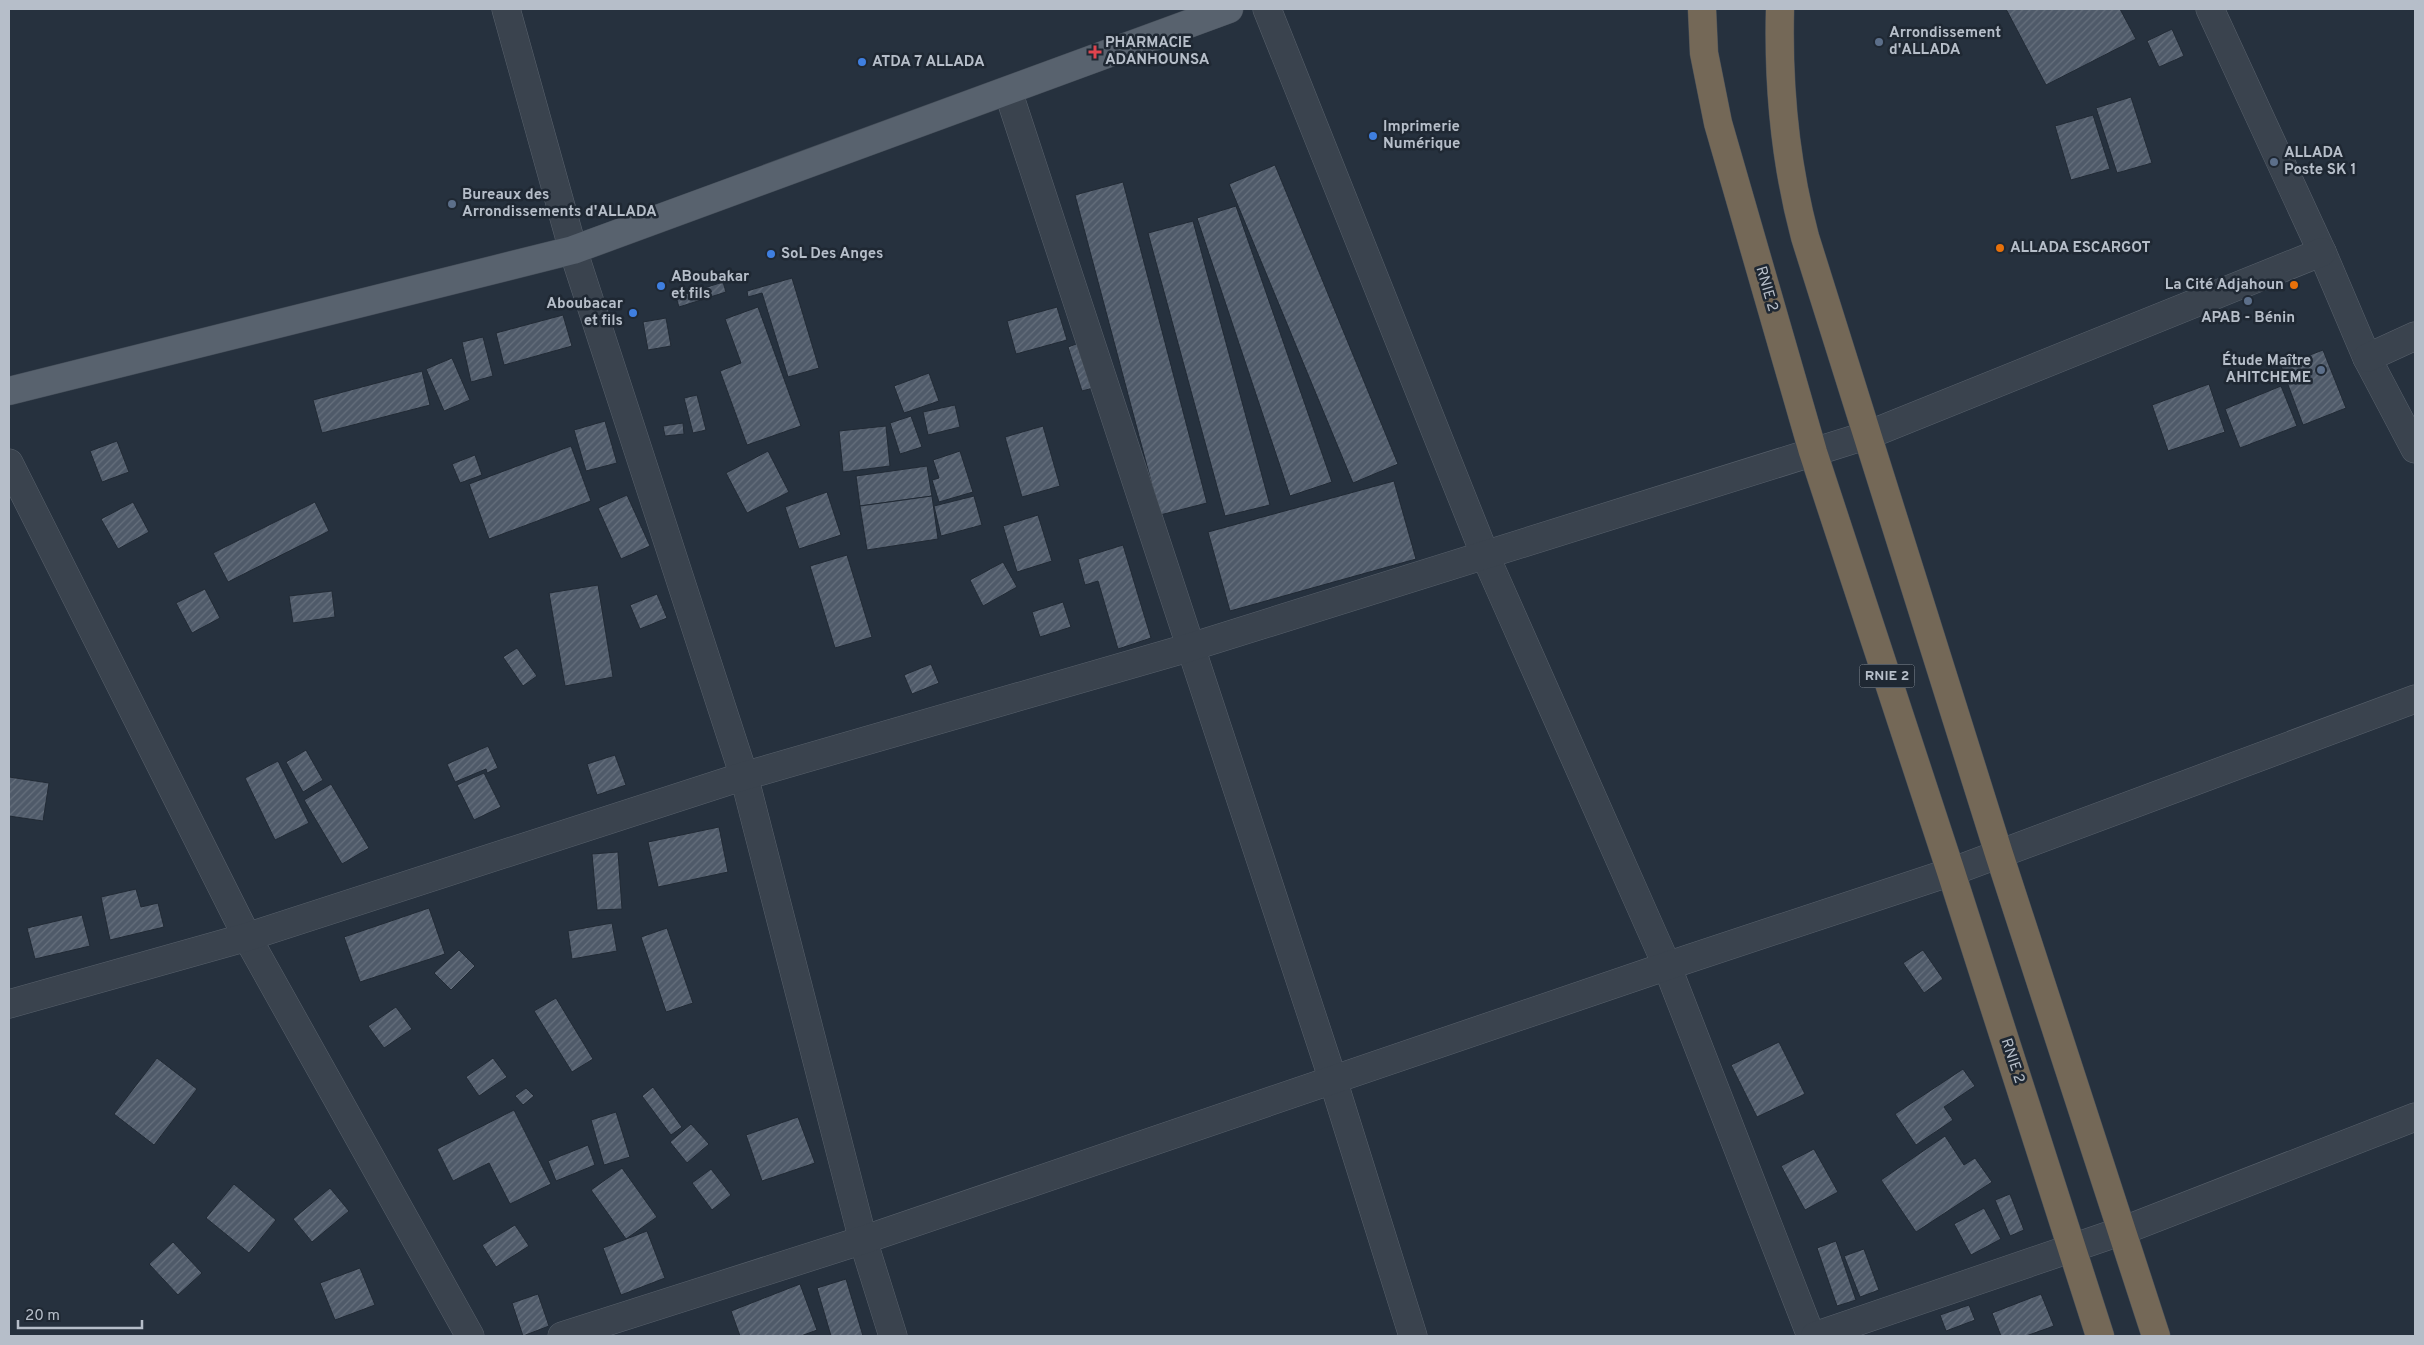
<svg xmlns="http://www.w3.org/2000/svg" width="2424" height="1345" viewBox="0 0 2424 1345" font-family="Overpass,sans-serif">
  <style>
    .building { fill: url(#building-hatch); stroke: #212a35 }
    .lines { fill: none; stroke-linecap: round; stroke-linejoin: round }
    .street-casing { stroke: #58616c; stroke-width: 29 }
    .primary-casing { stroke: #434c57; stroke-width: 29 }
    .highway-casing { stroke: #454e59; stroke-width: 29 }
    .street { stroke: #3a434e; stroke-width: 28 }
    .primary { stroke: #58626e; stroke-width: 28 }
    .highway { stroke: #746857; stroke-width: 28 }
    .service-dot { fill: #5c6f8a; stroke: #1f2833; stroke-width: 2 }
    .health-dot { fill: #e0444e; stroke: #1f2833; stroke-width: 2 }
    .shop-dot { fill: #3f7fe0; stroke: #1f2833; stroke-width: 2 }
    .food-dot { fill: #e8710a; stroke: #1f2833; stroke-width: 2 }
    .labels { text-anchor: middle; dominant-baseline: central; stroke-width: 5; stroke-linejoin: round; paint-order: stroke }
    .shield { fill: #1f2833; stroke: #89919c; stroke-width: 1 }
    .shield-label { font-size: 14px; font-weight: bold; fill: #b6bec9 }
    .poi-label { font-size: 15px; font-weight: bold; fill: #b6bec9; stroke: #1f2833; text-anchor: start }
    .street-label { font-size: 15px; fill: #b6bec9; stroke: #1f2833 }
  </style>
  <defs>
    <pattern id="building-hatch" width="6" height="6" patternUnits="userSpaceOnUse" patternTransform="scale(1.25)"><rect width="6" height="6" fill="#4f5a69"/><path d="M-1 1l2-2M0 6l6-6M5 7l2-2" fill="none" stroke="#66707d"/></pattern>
  </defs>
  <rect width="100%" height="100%" fill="#26313e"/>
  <!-- building -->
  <g class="building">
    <polygon points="2006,9 2120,9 2136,39 2046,85"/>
    <polygon points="2172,29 2184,56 2159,67 2147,41"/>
    <polygon points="2131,97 2152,163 2117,173 2096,108"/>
    <polygon points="2093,115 2110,169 2071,180 2055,126"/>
    <polygon points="1275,165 1398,464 1353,483 1229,184"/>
    <polygon points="1123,182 1207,503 1160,515 1075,195"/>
    <polygon points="1236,206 1332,482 1290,496 1197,218"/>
    <polygon points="1193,221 1270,505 1225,516 1148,233"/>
    <polygon points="792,278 819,368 788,377 762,293 748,297 747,291"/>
    <polygon points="723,282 726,292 679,307 676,297"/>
    <polygon points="758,307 801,426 747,445 720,371 741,363 725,319"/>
    <polygon points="1057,307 1067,340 1016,354 1007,321"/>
    <polygon points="563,315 572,346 504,365 496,333"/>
    <polygon points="666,318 671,346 648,350 643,322"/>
    <polygon points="483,337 493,376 471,382 462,342"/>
    <polygon points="1079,343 1093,388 1082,391 1068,347"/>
    <polygon points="2323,350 2346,408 2303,425 2281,366"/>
    <polygon points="452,358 470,400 444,411 426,369"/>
    <polygon points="422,371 430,405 322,433 313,400"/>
    <polygon points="929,373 939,401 904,413 894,386"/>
    <polygon points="2209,384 2225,432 2168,451 2152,405"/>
    <polygon points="2281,386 2297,426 2240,448 2225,409"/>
    <polygon points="697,395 706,430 693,433 684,398"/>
    <polygon points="955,405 960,427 928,435 923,412"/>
    <polygon points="911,416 922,447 900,454 890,423"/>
    <polygon points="605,421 617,463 586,471 574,430"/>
    <polygon points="683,423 684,434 665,436 663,426"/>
    <polygon points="886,426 890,466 843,472 839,431"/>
    <polygon points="1043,426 1060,486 1022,497 1005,437"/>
    <polygon points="117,441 129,472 102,482 90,451"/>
    <polygon points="571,446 591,501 489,539 469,484"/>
    <polygon points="768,451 789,492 747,513 726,473"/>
    <polygon points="960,451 973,492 939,502 932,480 939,478 933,460"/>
    <polygon points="475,455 482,475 460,483 452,464"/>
    <polygon points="927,466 932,496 860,506 856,476"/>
    <polygon points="1394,481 1416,559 1230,611 1208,532"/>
    <polygon points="827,492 841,535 799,549 785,507"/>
    <polygon points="627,495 650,546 621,559 598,508"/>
    <polygon points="932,496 938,539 867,550 860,506"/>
    <polygon points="974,496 982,525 941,536 934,506"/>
    <polygon points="133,502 149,532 118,549 101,519"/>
    <polygon points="315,502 329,531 228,582 213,553"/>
    <polygon points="1038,515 1052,561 1017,572 1003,526"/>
    <polygon points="1123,545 1151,638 1118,649 1098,581 1085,585 1078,559"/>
    <polygon points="847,555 872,637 835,648 810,566"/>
    <polygon points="1003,562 1017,587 983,606 970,580"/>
    <polygon points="598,585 613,677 565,686 549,593"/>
    <polygon points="205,589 220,618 192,633 176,603"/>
    <polygon points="332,591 335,617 293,623 289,596"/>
    <polygon points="657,594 667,618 640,629 630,605"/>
    <polygon points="1063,602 1071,627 1040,637 1032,612"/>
    <polygon points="517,648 537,676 523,686 503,657"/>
    <polygon points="931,664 939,683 912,694 904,675"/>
    <polygon points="488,746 498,768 487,773 486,769 455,782 447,764"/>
    <polygon points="306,750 323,780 303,792 286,762"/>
    <polygon points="615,755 626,785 597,795 587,764"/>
    <polygon points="278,761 309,823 275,840 245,778"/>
    <polygon points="484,773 501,807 474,820 457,785"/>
    <polygon points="9,777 49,783 43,821 9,816"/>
    <polygon points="331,784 369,848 342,864 304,800"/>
    <polygon points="719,827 728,872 658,887 648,842"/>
    <polygon points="618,852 622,909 597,910 592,854"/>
    <polygon points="136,889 141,907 158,903 164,927 110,940 101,897"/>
    <polygon points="429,908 445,954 360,982 344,937"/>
    <polygon points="82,915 90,946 35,959 27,928"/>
    <polygon points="612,923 617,951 572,959 568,931"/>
    <polygon points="667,928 693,1003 666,1012 641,937"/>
    <polygon points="459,950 475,966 451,990 434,973"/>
    <polygon points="1923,950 1943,979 1924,993 1903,963"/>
    <polygon points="556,998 593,1059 572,1072 534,1011"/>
    <polygon points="396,1007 412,1029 384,1048 368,1026"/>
    <polygon points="1779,1042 1805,1094 1757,1117 1731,1065"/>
    <polygon points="157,1058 197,1089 154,1145 114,1114"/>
    <polygon points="493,1058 507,1077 479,1096 466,1077"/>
    <polygon points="1963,1069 1975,1086 1944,1107 1953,1120 1916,1145 1895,1114"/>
    <polygon points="653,1087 682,1127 671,1135 642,1096"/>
    <polygon points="526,1088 534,1096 523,1105 515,1096"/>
    <polygon points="514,1110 551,1184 510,1204 489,1163 453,1181 437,1149"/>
    <polygon points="616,1112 630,1157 604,1165 591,1120"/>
    <polygon points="798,1117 815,1163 762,1181 746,1135"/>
    <polygon points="691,1124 709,1144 687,1163 670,1142"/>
    <polygon points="1945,1136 1964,1165 1975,1158 1992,1182 1916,1232 1881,1180"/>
    <polygon points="588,1145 595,1165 556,1181 548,1161"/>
    <polygon points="1814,1149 1838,1192 1805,1210 1781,1166"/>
    <polygon points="622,1168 657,1217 626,1239 591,1190"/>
    <polygon points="711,1169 731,1195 712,1210 692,1183"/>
    <polygon points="234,1184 276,1220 249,1253 206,1218"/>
    <polygon points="330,1188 349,1211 312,1242 293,1219"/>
    <polygon points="2010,1194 2024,1230 2010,1236 1995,1200"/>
    <polygon points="1984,1208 2001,1239 1971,1255 1954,1224"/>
    <polygon points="515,1225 529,1246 496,1267 482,1245"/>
    <polygon points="647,1231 665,1278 621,1295 603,1248"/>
    <polygon points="1836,1241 1856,1300 1837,1306 1817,1248"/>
    <polygon points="173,1242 202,1273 178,1295 149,1264"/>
    <polygon points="1864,1249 1879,1290 1860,1297 1844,1256"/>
    <polygon points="360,1268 375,1305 335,1320 320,1283"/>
    <polygon points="846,1279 863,1336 831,1336 817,1288"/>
    <polygon points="800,1284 817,1330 801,1336 740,1336 731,1311"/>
    <polygon points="538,1294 549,1326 523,1336 512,1303"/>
    <polygon points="2041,1294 2054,1326 2026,1336 2001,1336 1992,1313"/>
    <polygon points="1969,1305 1975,1320 1946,1331 1940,1315"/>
  </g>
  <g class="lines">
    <!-- street casing -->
    <g class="street-casing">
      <g id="street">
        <polyline points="506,9 573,250 744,776 863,1240 893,1336"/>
        <polyline points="1267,9 1485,555 1667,966 1811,1336"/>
        <polyline points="2210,9 2322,252 2367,358 2415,449"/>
        <polyline points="1008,91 1333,1080 1413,1336"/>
        <polyline points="2367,358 2415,336"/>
        <polyline points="9,463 247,937 470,1336"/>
        <polyline points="9,1004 247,937 744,776 1191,647 1868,435 2322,252"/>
        <polyline points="562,1336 863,1240 1667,966 1951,872 2415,699"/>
        <polyline points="1815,1336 2122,1231 2415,1117"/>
      </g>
    </g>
    <!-- primary casing -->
    <g class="primary-casing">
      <polyline id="primary" points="9,391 573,250 1229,9"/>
    </g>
    <!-- highway casing -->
    <g class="highway-casing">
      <g id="highway">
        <polyline points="1702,9 1704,53 1718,123 1813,452 1951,872 2100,1336"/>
        <path d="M1780 9C1778 86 1785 162 1805 237L1999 854 2156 1336"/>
      </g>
    </g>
    <!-- street -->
    <use href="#street" class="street"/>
    <!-- primary -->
    <use href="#primary" class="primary"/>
    <!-- highway -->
    <use href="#highway" class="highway"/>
  </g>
  <!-- markers -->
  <g class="service-dot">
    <circle cx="1879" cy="42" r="5"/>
    <circle cx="2274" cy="162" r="5"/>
    <circle cx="452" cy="204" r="5"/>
    <circle cx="2248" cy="301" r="5"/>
    <circle cx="2321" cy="370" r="5"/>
  </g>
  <path class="health-dot" d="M1092.5 44.5h5v5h5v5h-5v5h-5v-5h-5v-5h5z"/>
  <g class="shop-dot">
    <circle cx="862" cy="62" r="5"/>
    <circle cx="1373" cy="136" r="5"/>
    <circle cx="771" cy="254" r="5"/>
    <circle cx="661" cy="286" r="5"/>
    <circle cx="633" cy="313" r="5"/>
  </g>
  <g class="food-dot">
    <circle cx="2000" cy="248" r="5"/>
    <circle cx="2294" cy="285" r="5"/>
  </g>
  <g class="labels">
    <!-- shield labels -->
    <rect class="shield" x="1859.5" y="664.5" width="55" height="23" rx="4"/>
    <g class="shield-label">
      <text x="1887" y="676">RNIE 2</text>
    </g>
    <!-- poi labels -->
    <g class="poi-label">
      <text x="1889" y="33">Arrondissement<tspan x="1889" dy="17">d'ALLADA</tspan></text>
      <text x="1105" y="43">PHARMACIE<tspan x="1105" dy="17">ADANHOUNSA</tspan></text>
      <text x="872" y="62">ATDA 7 ALLADA</text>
      <text x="1383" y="127">Imprimerie<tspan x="1383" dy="17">Numérique</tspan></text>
      <text x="2284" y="153">ALLADA<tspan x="2284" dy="17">Poste SK 1</tspan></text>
      <text x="462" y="195">Bureaux des<tspan x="462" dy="17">Arrondissements d'ALLADA</tspan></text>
      <text x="2010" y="248">ALLADA ESCARGOT</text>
      <text x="781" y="254">SoL Des Anges</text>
      <text x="671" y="277">ABoubakar<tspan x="671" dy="17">et fils</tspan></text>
      <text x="2284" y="285" text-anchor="end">La Cité Adjahoun</text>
      <text x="623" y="304" text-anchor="end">Aboubacar<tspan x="623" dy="17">et fils</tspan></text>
      <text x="2248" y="318" text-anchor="middle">APAB - Bénin</text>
      <text x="2311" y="361" text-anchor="end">Étude Maître<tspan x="2311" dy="17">AHITCHEME</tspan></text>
    </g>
    <!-- street labels -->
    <g class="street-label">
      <text transform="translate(1766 289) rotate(74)">RNIE 2</text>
      <text transform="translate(2012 1061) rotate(72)">RNIE 2</text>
    </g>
  </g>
  <!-- border -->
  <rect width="2424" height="1345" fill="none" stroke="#b6bec9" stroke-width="20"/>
  <!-- scale -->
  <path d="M18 1320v8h124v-8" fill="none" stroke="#b6bec9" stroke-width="2.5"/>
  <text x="25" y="1320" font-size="15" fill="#b6bec9" stroke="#1f2833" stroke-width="4" paint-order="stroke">20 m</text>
</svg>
